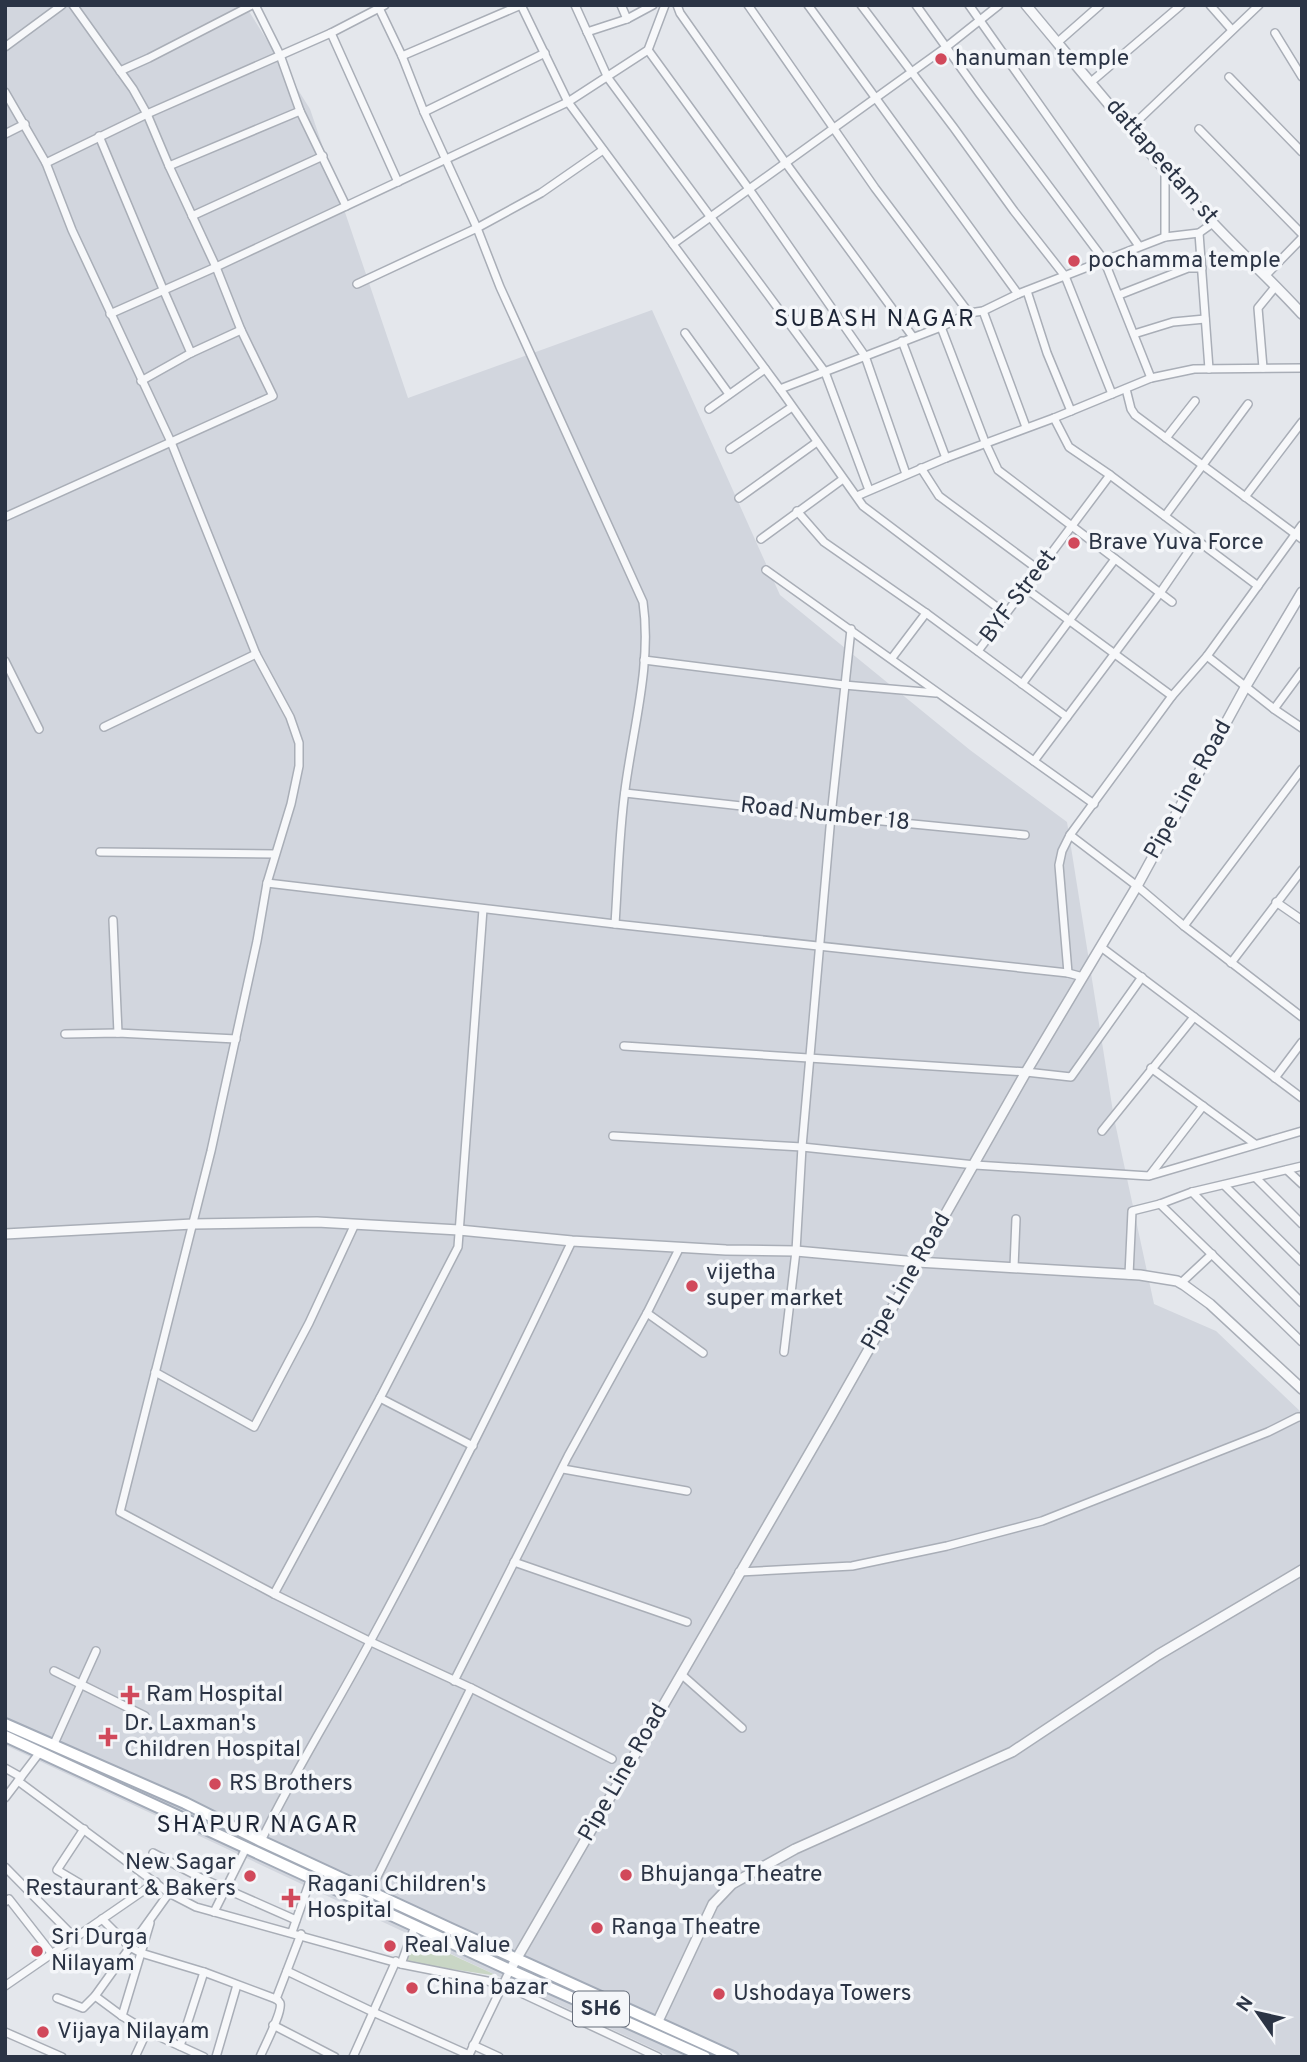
<svg xmlns="http://www.w3.org/2000/svg" width="1307" height="2062" viewBox="0 0 1307 2062" font-family="Overpass,sans-serif">
  <style>
    .built { fill: #d2d6de }
    .green { fill: #c9d6c5 }
    .lines { fill: none; stroke-linecap: round; stroke-linejoin: round }
    .minor-casing { stroke: #a9aeb7; stroke-width: 10 }
    .tertiary-casing { stroke: #a9aeb7; stroke-width: 12 }
    .primary-casing { stroke: #a3abb8; stroke-width: 14 }
    .minor { stroke: #f7f8fa; stroke-width: 7 }
    .tertiary { stroke: #f7f8fa; stroke-width: 9 }
    .primary { stroke: #fff; stroke-width: 10 }
    .poi-dot { fill: #d1495b; stroke: #f4f6f9; stroke-width: 2.5 }
    .labels { text-anchor: middle; dominant-baseline: central; stroke-width: 7; stroke-linejoin: round; paint-order: stroke }
    .shield { fill: #f4f6f9; stroke: #676e7b; stroke-width: 2 }
    .shield-label { font-size: 21px; font-weight: bold; fill: #2b3445 }
    .poi-label { font-size: 23px; fill: #2b3445; stroke: #f4f6f9; text-anchor: start }
    .street-label { font-size: 23px; fill: #2b3445; stroke: #f4f6f9 }
    .neighbourhood-label { font-size: 24px; letter-spacing: 2px; fill: #1d2536; stroke: #f4f6f9 }
  </style>
  <rect width="100%" height="100%" fill="#e4e7ec"/>
  <!-- built -->
  <polygon class="built" points="5,5 245,5 310,109 408,398 652,310 780,595 970,750 1067,822 1114,1118 1154,1304 1216,1331 1302,1413 1302,2057 671,2057 5,1745"/>
  <!-- green -->
  <polygon class="green" points="413,1937 498,1976 404,1962"/>
  <g class="lines">
    <!-- minor casing -->
    <g class="minor-casing">
      <g id="minor">
        <polyline points="255,5 280,55 300,111 346,206"/>
        <polyline points="521,5 568,102 780,389 863,506 1006,614"/>
        <polyline points="575,5 608,78 825,372 869,490"/>
        <polyline points="621,5 627,19 653,5"/>
        <polyline points="677,5 680,13 785,162 913,337"/>
        <polyline points="748,5 875,188 969,313"/>
        <polyline points="808,5 1018,294"/>
        <polyline points="861,5 954,128 1014,211 1065,276 1112,394"/>
        <polyline points="916,5 979,93 1104,260 1151,378"/>
        <polyline points="969,5 1139,246"/>
        <polyline points="1210,5 1232,30"/>
        <path d="M379 8 402 56 424 112 477 228 500 287 643 602C652 664 633 728 625 790 619 834 618 880 615 924"/>
        <polyline points="587,32 627,19"/>
        <polyline points="331,33 398,182"/>
        <polyline points="1275,33 1302,77"/>
        <polyline points="1058,42 1100,5"/>
        <polyline points="5,47 62,5"/>
        <polyline points="648,50 749,189 865,356 906,474"/>
        <polyline points="402,56 521,5"/>
        <polyline points="120,71 149,58 252,5"/>
        <polyline points="1229,77 1302,152"/>
        <polyline points="1091,82 1181,5"/>
        <polyline points="5,92 46,163 72,230 171,442 256,654 290,717 299,743 299,766 291,804 267,883 257,941 211,1151 120,1512 274,1594 371,1642 471,1688 612,1759"/>
        <polyline points="424,112 545,53"/>
        <polyline points="1130,128 1259,5"/>
        <polyline points="1199,129 1302,234"/>
        <polyline points="5,134 25,124"/>
        <polyline points="99,136 163,289 191,353"/>
        <polyline points="46,163 147,114 331,33 385,5"/>
        <polyline points="169,166 300,111"/>
        <polyline points="192,216 323,156"/>
        <polyline points="1199,233 1209,369"/>
        <polyline points="1165,237 1165,170"/>
        <polyline points="673,244 945,48 999,5"/>
        <polyline points="1266,275 1302,238"/>
        <polyline points="357,284 477,228 541,193 603,150"/>
        <polyline points="1027,291 1047,353 1071,411"/>
        <polyline points="1119,295 1188,268 1202,268"/>
        <polyline points="983,311 1026,427"/>
        <polyline points="110,314 216,267 568,102 648,50 665,5"/>
        <polyline points="941,327 985,442 998,470 1172,602"/>
        <polyline points="685,333 729,394"/>
        <polyline points="1134,334 1173,322 1205,319"/>
        <polyline points="902,341 946,458"/>
        <polyline points="1263,368 1258,308 1276,286"/>
        <polyline points="141,381 191,353 241,330"/>
        <polyline points="780,389 941,327 969,313 983,311 1018,294 1165,237 1199,233 1213,223"/>
        <polyline points="1126,389 1131,409 1135,415 1302,539"/>
        <polyline points="709,409 765,369"/>
        <polyline points="1054,418 1069,447 1110,475 1258,586"/>
        <polyline points="1166,438 1195,401"/>
        <polyline points="730,449 792,407"/>
        <polyline points="921,468 939,496 1039,570"/>
        <polyline points="857,496 946,458 1054,418 1151,378 1194,369 1302,368"/>
        <polyline points="1245,497 1302,422"/>
        <polyline points="739,498 817,442"/>
        <polyline points="797,511 824,542 926,613 1067,717"/>
        <polyline points="1165,516 1248,404"/>
        <polyline points="5,517 273,396 241,330 216,267 169,166 147,114 133,89 73,5"/>
        <polyline points="761,539 843,479"/>
        <polyline points="766,570 1094,804"/>
        <polyline points="1025,588 1172,696"/>
        <polyline points="978,651 1110,475"/>
        <polyline points="1207,656 1274,709 1302,728"/>
        <polyline points="892,658 926,613"/>
        <polyline points="644,660 844,685 936,693"/>
        <polyline points="5,661 39,729"/>
        <polyline points="1022,684 1115,559"/>
        <polyline points="1274,709 1302,671"/>
        <polyline points="104,727 256,654"/>
        <polyline points="1034,761 1160,593 1197,539"/>
        <polyline points="625,793 831,816 1025,835"/>
        <polyline points="1070,835 1137,886 1184,926 1302,1017"/>
        <polyline points="100,852 275,854"/>
        <polyline points="267,883 615,924 1068,973 1083,977"/>
        <polyline points="1276,902 1302,920"/>
        <polyline points="113,920 118,1033"/>
        <polyline points="1184,926 1302,769"/>
        <polyline points="1101,947 1302,1098"/>
        <polyline points="1231,963 1302,870"/>
        <polyline points="1068,973 1059,865 1062,851 1070,835 1172,696 1207,656 1302,525"/>
        <polyline points="65,1034 118,1033 236,1039"/>
        <polyline points="624,1046 1026,1072 1071,1077 1142,977"/>
        <polyline points="1151,1068 1255,1144"/>
        <polyline points="1275,1078 1302,1042"/>
        <polyline points="1102,1131 1194,1017"/>
        <polyline points="613,1136 802,1147 975,1165 1149,1176 1302,1131"/>
        <polyline points="1287,1170 1302,1184"/>
        <polyline points="1150,1175 1203,1106"/>
        <polyline points="1256,1178 1302,1224"/>
        <polyline points="1224,1185 1302,1262"/>
        <polyline points="1192,1192 1302,1303"/>
        <polyline points="1160,1204 1302,1342"/>
        <polyline points="1014,1267 1016,1219"/>
        <polyline points="1129,1275 1132,1211 1160,1204 1192,1192 1302,1166"/>
        <polyline points="1181,1283 1212,1254"/>
        <polyline points="647,1313 703,1353"/>
        <polyline points="784,1352 796,1251 802,1147 831,816 851,629"/>
        <polyline points="155,1372 254,1427 309,1323 355,1224"/>
        <polyline points="380,1398 473,1446"/>
        <polyline points="563,1469 687,1491"/>
        <polyline points="514,1562 687,1622"/>
        <polyline points="739,1572 852,1566 947,1546 1042,1521 1268,1432 1298,1417 1302,1417"/>
        <polyline points="274,1594 380,1398 458,1247 483,909"/>
        <polyline points="54,1671 145,1716"/>
        <polyline points="681,1674 742,1728"/>
        <polyline points="454,1681 568,1456 647,1313 680,1247"/>
        <polyline points="53,1746 96,1651"/>
        <polyline points="5,1768 21,1777"/>
        <polyline points="18,1781 169,1893 196,1907 401,1964 502,1984 658,2057"/>
        <polyline points="5,1798 40,1752"/>
        <path d="M261 1841C294 1772 335 1708 371 1640 442 1509 508 1376 572 1241"/>
        <polyline points="153,1853 201,1878 296,1920"/>
        <polyline points="5,1867 75,1938"/>
        <polyline points="79,1883 57,1870 84,1829"/>
        <polyline points="370,1891 471,1688"/>
        <polyline points="5,1902 9,1899 52,1954"/>
        <polyline points="214,1912 246,1848"/>
        <polyline points="102,1919 130,1947 141,1953 204,1972 276,1999"/>
        <polyline points="292,1932 311,1878"/>
        <polyline points="401,1964 415,1926"/>
        <polyline points="287,1971 373,2012 469,2055"/>
        <polyline points="5,1986 156,1882"/>
        <polyline points="95,1996 122,2016 147,2031 204,2057"/>
        <polyline points="57,1998 83,2008 95,1996 169,1893"/>
        <polyline points="122,2016 150,1923"/>
        <polyline points="273,2025 335,2057"/>
        <polyline points="5,2032 62,2057"/>
        <polyline points="473,2045 499,2057"/>
        <polyline points="180,2046 204,1972"/>
        <polyline points="135,2057 147,2031"/>
        <polyline points="216,2057 237,1985"/>
        <path d="M260 2057C264 2047 283 2011 280 2003 279 2001 278 2000 276 1999L301 1934"/>
        <polyline points="353,2057 396,1961"/>
        <polyline points="468,2057 510,1970"/>
      </g>
    </g>
    <!-- tertiary casing -->
    <g class="tertiary-casing">
      <g id="tertiary">
        <path d="M1026 5C1087 78 1147 152 1212 222 1241 253 1273 282 1302 314"/>
        <polyline points="5,1234 193,1224 317,1222 459,1230 572,1241 726,1250 796,1251 917,1262 1140,1275 1177,1281 1184,1285 1210,1304 1302,1389"/>
        <polyline points="510,1970 831,1416 1026,1072 1137,886 1246,686 1302,592"/>
        <polyline points="658,2021 713,1904 732,1884 795,1849 1012,1752 1158,1655 1302,1570"/>
      </g>
    </g>
    <!-- primary casing -->
    <g class="primary-casing">
      <g id="primary">
        <polyline points="5,1724 185,1803 261,1841 453,1930 733,2057"/>
        <polyline points="5,1736 510,1970 705,2057"/>
      </g>
    </g>
    <!-- minor -->
    <use href="#minor" class="minor"/>
    <!-- tertiary -->
    <use href="#tertiary" class="tertiary"/>
    <!-- primary -->
    <use href="#primary" class="primary"/>
  </g>
  <!-- markers -->
  <g class="poi-dot">
    <circle cx="941" cy="59" r="7"/>
    <circle cx="1074" cy="261" r="7"/>
    <circle cx="1074" cy="543" r="7"/>
    <circle cx="692" cy="1286" r="7"/>
    <path d="M126.5 1684.5h7v7h7v7h-7v7h-7v-7h-7v-7h7z"/>
    <path d="M104.5 1726.5h7v7h7v7h-7v7h-7v-7h-7v-7h7z"/>
    <circle cx="215" cy="1784" r="7"/>
    <circle cx="626" cy="1875" r="7"/>
    <circle cx="250" cy="1876" r="7"/>
    <path d="M287.5 1887.5h7v7h7v7h-7v7h-7v-7h-7v-7h7z"/>
    <circle cx="597" cy="1928" r="7"/>
    <circle cx="390" cy="1946" r="7"/>
    <circle cx="37" cy="1951" r="7"/>
    <circle cx="412" cy="1988" r="7"/>
    <circle cx="719" cy="1994" r="7"/>
    <circle cx="43" cy="2032" r="7"/>
  </g>
  <g class="labels">
    <!-- shield labels -->
    <rect class="shield" x="573" y="1991.5" width="56" height="35" rx="5"/>
    <g class="shield-label">
      <text x="601" y="2009">SH6</text>
    </g>
    <!-- poi labels -->
    <g class="poi-label">
      <text x="955" y="59">hanuman temple</text>
      <text x="1088" y="261">pochamma temple</text>
      <text x="1088" y="543">Brave Yuva Force</text>
      <text x="706" y="1273">vijetha<tspan x="706" dy="26">super market</tspan></text>
      <text x="146" y="1695">Ram Hospital</text>
      <text x="124" y="1724">Dr. Laxman's<tspan x="124" dy="26">Children Hospital</tspan></text>
      <text x="229" y="1784">RS Brothers</text>
      <text x="236" y="1863" text-anchor="end">New Sagar<tspan x="236" dy="26">Restaurant &amp; Bakers</tspan></text>
      <text x="640" y="1875">Bhujanga Theatre</text>
      <text x="307" y="1885">Ragani Children's<tspan x="307" dy="26">Hospital</tspan></text>
      <text x="611" y="1928">Ranga Theatre</text>
      <text x="51" y="1938">Sri Durga<tspan x="51" dy="26">Nilayam</tspan></text>
      <text x="404" y="1946">Real Value</text>
      <text x="426" y="1988">China bazar</text>
      <text x="733" y="1994">Ushodaya Towers</text>
      <text x="57" y="2032">Vijaya Nilayam</text>
    </g>
    <!-- street labels -->
    <g class="street-label">
      <text transform="translate(1161 162) rotate(49)">dattapeetam st</text>
      <text transform="translate(1019 597) rotate(-53)">BYF Street</text>
      <text transform="translate(1189 790) rotate(-61)">Pipe Line Road</text>
      <text transform="translate(825 815) rotate(6)">Road Number 18</text>
      <text transform="translate(907 1282) rotate(-60)">Pipe Line Road</text>
      <text transform="translate(624 1773) rotate(-60)">Pipe Line Road</text>
    </g>
    <!-- neighbourhood labels -->
    <g class="neighbourhood-label">
      <text x="875" y="320">SUBASH NAGAR</text>
      <text x="258" y="1826">SHAPUR NAGAR</text>
    </g>
  </g>
  <!-- border -->
  <rect width="1307" height="2062" fill="none" stroke="#2b3445" stroke-width="14"/>
  <!-- north arrow -->
  <g transform="translate(1258 2013) rotate(304)" stroke="#f4f6f9" stroke-width="5" paint-order="stroke">
  <path d="M0-5L12 26L0 18L-12 26Z" fill="#2b3445"/>
  <text y="-10" font-size="19" font-weight="bold" text-anchor="middle" fill="#2b3445">N</text>
  </g>
</svg>
